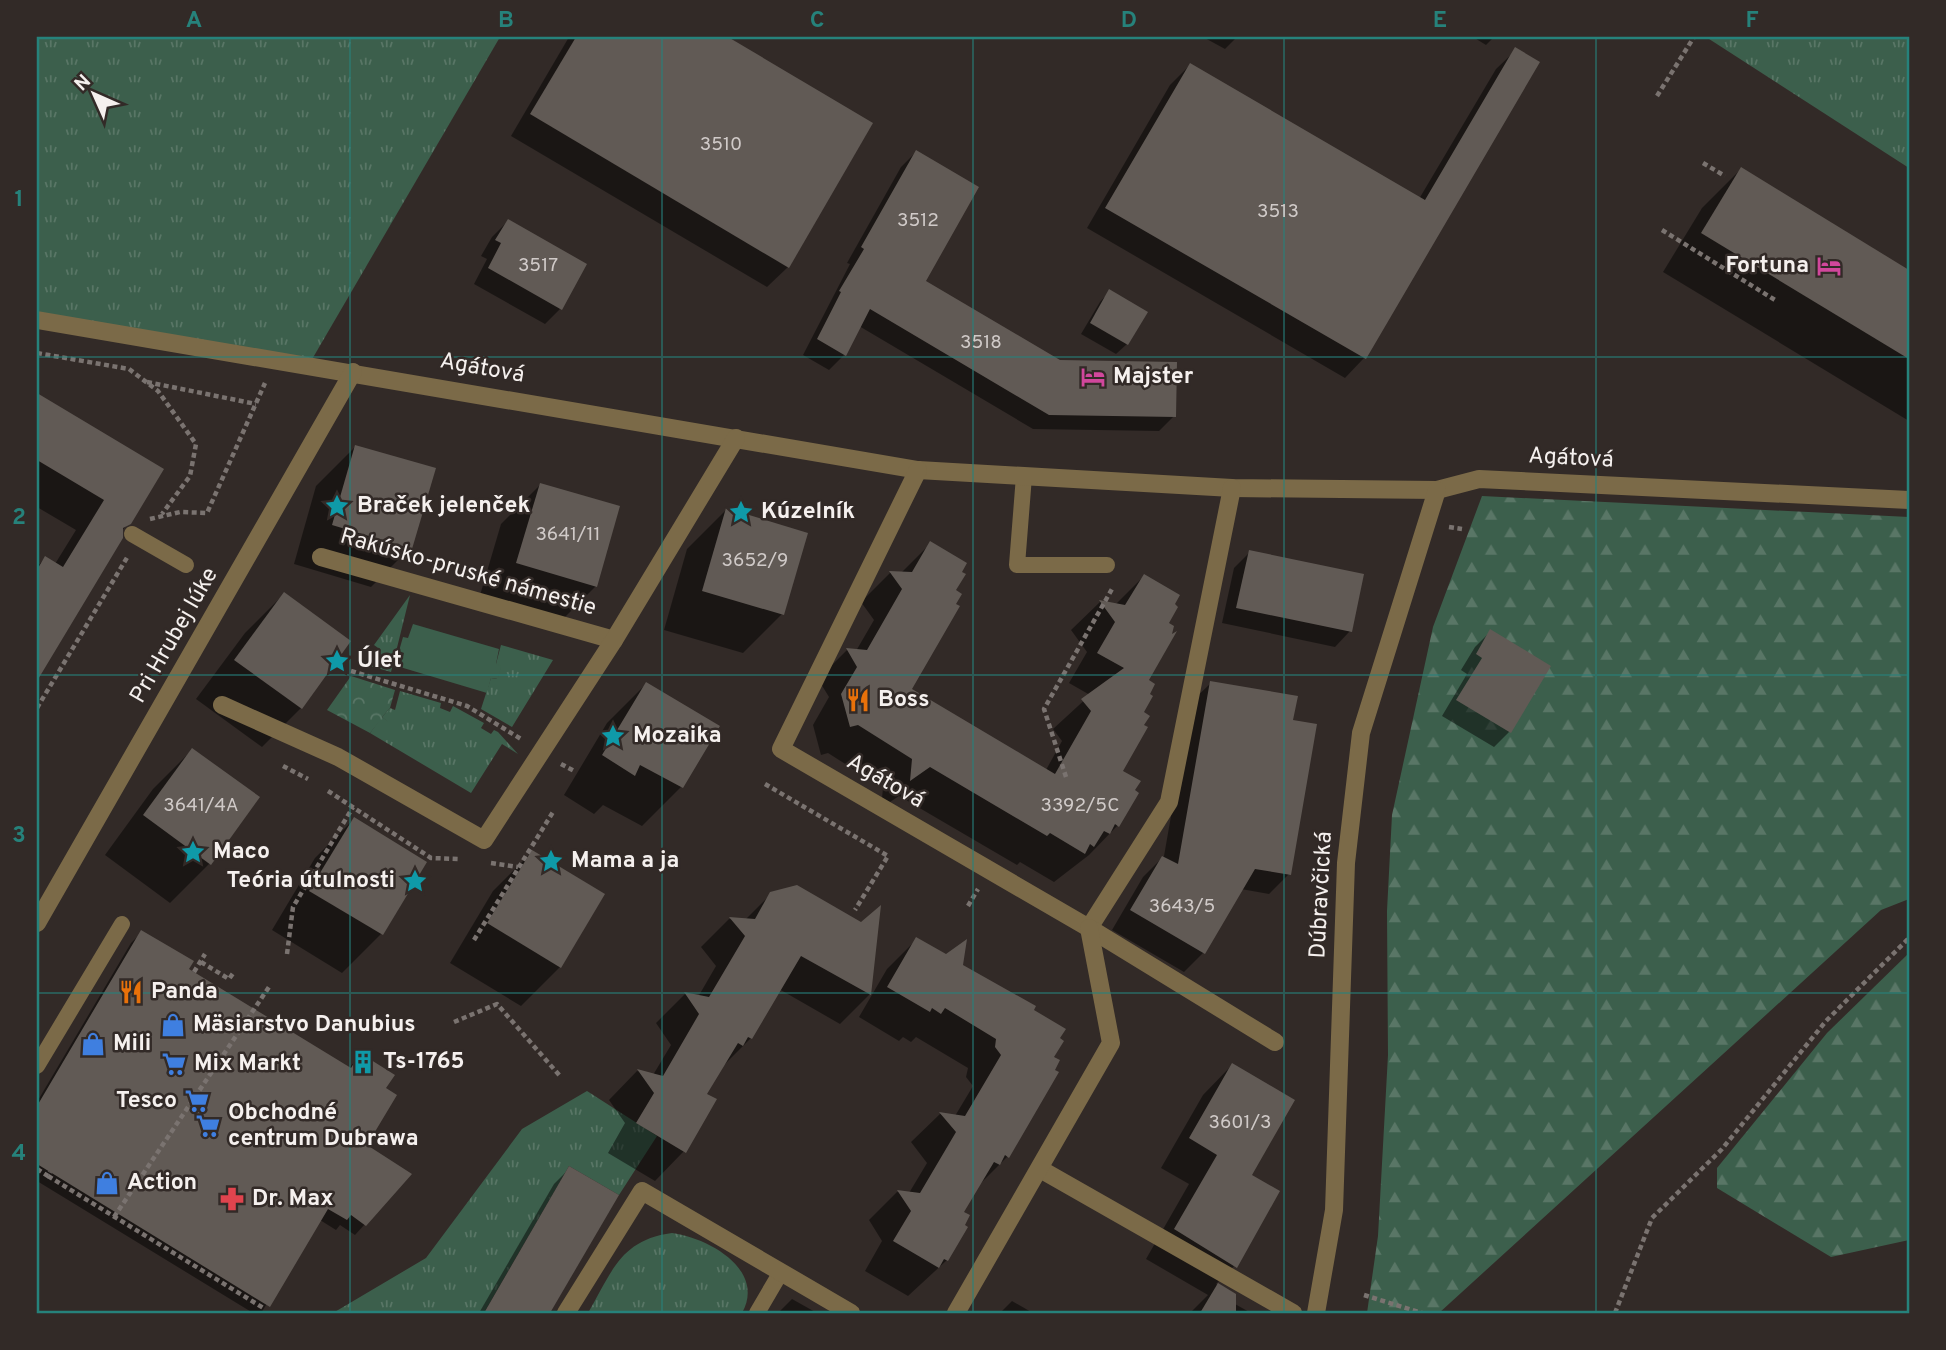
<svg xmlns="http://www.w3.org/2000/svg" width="1946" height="1350" viewBox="0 0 1946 1350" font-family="Overpass,sans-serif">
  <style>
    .grass { fill: url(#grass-tufts) }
    .forest { fill: url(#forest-firs) }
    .park { fill: url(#park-crowns) }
    .pitch { fill: #3c5f4c }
    .shadow { fill: #0007 }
    .building { fill: #615a55 }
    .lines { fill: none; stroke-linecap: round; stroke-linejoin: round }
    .path { stroke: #7a7370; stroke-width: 4.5; stroke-dasharray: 5 3.5; stroke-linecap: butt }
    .service { stroke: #7b6a48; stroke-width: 16 }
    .minor { stroke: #7b6a48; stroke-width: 18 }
    .grid { fill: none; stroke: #26827b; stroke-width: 2; stroke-opacity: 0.55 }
    .labels { text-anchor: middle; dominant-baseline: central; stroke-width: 5; stroke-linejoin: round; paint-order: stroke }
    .number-label { font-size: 19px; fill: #d0cac8 }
    .poi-label { font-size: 23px; font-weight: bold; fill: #f5f0ee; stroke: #322a27; text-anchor: start }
    .street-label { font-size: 23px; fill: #f5f0ee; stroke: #322a27 }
    .neatline { fill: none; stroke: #26827b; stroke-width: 2.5 }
    .grid-label { font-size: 23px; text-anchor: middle; font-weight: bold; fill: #26827b }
  </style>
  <defs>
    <pattern id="grass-tufts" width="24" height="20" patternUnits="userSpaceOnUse" patternTransform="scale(1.75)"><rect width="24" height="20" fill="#3c5f4c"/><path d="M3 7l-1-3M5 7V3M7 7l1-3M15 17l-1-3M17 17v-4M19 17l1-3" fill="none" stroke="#597666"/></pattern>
    <pattern id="forest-firs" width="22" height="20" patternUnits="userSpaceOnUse" patternTransform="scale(1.75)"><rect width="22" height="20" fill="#3c5f4c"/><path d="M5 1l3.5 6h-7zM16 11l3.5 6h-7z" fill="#597666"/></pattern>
    <pattern id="park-crowns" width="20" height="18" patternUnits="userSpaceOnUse" patternTransform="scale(1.75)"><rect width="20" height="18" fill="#3c5f4c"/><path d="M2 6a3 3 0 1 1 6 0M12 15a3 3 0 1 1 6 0" fill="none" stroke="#597666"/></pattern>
  </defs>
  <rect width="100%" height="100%" fill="#322a27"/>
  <!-- grass -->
  <g class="grass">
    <polygon points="37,37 500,37 311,361 37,320"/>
    <polygon points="1706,37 1909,37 1909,168"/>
    <polygon points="410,595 391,672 370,666 381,650 374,645"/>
    <polygon points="501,645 553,660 512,727 481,709 491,678 497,679 496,664"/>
    <polygon points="400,691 441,703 440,708 450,712 453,706 484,723 481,728 491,734 494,730 498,732 518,754 502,744 471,793 370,733 379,721 388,722 382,717 390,708 395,710"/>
    <polygon points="587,1091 657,1136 619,1195 569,1166 485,1311 487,1313 333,1313 426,1258 522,1129"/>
    <path d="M672 1233C709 1238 766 1270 742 1313H588C612 1272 620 1240 672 1233Z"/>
  </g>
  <!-- forest -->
  <g class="forest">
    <polygon points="1482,496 1909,517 1909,899 1881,910 1439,1313 1367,1313 1378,1236 1388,1055 1387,911 1392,815 1433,627"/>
    <polygon points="1909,953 1909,1240 1831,1257 1717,1188 1717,1168 1827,1033"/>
  </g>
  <!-- park -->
  <polygon class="park" points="351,676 395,690 390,708 382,717 389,722 386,726 379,722 370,733 327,710"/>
  <!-- pitch -->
  <polygon class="pitch" points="413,624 499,649 496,664 501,666 498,679 491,678 487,693 400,667 404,653 399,651 403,637 408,638"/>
  <!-- shadow -->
  <g class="shadow">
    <polygon points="569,37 724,37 871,124 788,267 767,287 511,136"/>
    <polygon points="1203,37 1237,37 1225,49"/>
    <polygon points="1473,37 1494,37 1486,45"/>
    <polygon points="1516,50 1538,63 1364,358 1345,378 1087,228 1170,85 1190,65 1419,199 1496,69"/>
    <polygon points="916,152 923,282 1059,362 1174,416 1159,431 1033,429 859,326 844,355 829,370 803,355 850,264 847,263 901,167"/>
    <polygon points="1741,169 1909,273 1909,421 1663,272 1702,208"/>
    <polygon points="508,221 560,309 545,324 474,284 487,259 481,256 492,237"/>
    <polygon points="1110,291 1127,344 1116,354 1081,334 1100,302"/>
    <polygon points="37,395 161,470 130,522 121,531 121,538 37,677 37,567 45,558 55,564 76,530 37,507"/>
    <polygon points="355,447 410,548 371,587 294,564 316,486"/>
    <polygon points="540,485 596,586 557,625 478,602 501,524"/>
    <polygon points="726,510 782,614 743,653 664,630 687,549"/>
    <polygon points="931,543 954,591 909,690 1046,770 1062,741 1053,729 1090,695 1069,683 1087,652 1071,630 1100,602 1115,605 1144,576 1166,624 1121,772 1118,825 1089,855 1054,882 1020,862 1017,865 899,796 881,808 883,788 828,753 821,755 813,725 829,697 818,679 847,650 856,651 874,620 861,602 890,573 901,573"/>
    <polygon points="1250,552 1350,631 1335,647 1222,623 1234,568"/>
    <polygon points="284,594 301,708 262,747 196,699 245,633"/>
    <polygon points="1491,631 1509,732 1494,747 1442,716 1467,674 1461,670 1475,647"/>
    <polygon points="1211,683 1291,721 1289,874 1269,894 1241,889 1203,953 1184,972 1112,930 1143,877 1164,856 1191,702"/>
    <polygon points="646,684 681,787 642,826 603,805 594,814 564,795 607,723"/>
    <polygon points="192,750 257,798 209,864 170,903 105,855 153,789"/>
    <polygon points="354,819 425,862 381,934 342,973 272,930 315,858"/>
    <polygon points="532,852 560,967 521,1006 450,963 493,891"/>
    <polygon points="771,894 861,925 878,910 869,995 840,1024 779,989 751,1038 722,1067 704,1094 684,1151 655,1181 608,1153 625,1123 609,1100 637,1071 653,1075 671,1045 656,1023 685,994 698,997 716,966 701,947 729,919 745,920"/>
    <polygon points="141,933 187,970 349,1068 360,1056 365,1224 355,1235 340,1225 336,1230 320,1220 261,1313 253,1313 37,1181 37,1102 131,943"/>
    <polygon points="917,939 1031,1011 1052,1058 1007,1157 978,1186 961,1213 947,1260 908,1296 865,1271 882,1241 869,1220 897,1192 909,1193 927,1163 911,1142 940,1114 955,1116 973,1086 966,1077 968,1068 916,1037 911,1042 903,1037 899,1041 859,1017 887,969"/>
    <polygon points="1232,1065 1249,1175 1235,1265 1216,1284 1235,1295 1235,1304 1251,1313 1190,1313 1208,1295 1146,1259 1189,1184 1161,1168 1203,1095"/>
    <polygon points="570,1168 616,1195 548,1313 479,1313 554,1184"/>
    <polygon points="792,1299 817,1313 778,1313"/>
    <polygon points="1012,1301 1033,1313 1000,1313"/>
  </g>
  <!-- building -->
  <g class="building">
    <polygon points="576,37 728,37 873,123 789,268 530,114"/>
    <polygon points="1515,47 1540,62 1366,359 1105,208 1190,63 1425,200"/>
    <polygon points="916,150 979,187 926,281 1060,360 1177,362 1176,417 1049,415 870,309 846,356 817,339 841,292 839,291 864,249 861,247"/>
    <polygon points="1741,167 1909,270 1909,359 1701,233"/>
    <polygon points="508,219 587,264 562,310 488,268 501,243 495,240"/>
    <polygon points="1109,289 1148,312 1128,345 1090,323"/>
    <polygon points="37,393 164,469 131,524 123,528 123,538 37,681 37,570 45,556 63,567 104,500 37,460"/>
    <polygon points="355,445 436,468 412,549 332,525"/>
    <polygon points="540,483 620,506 597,587 516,563"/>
    <polygon points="726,508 808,533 784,615 702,591"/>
    <polygon points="930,541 967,563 962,572 966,574 956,590 962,594 956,604 960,606 912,689 1055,774 1091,711 1081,699 1124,668 1097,653 1115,622 1099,600 1125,605 1144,574 1180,595 1175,604 1178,607 1169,623 1174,626 1172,634 1177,631 1149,680 1155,684 1150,694 1153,696 1144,712 1150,716 1144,725 1148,727 1123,771 1141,781 1135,790 1139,793 1119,827 1115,824 1110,834 1104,831 1094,847 1090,844 1085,854 1050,833 1047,836 930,767 910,781 912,759 858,725 850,727 841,694 857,667 846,648 867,650 902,589 889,571 912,572"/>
    <polygon points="1249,550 1364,574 1352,632 1236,608"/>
    <polygon points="284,592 351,641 302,709 234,660"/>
    <polygon points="1490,629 1551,666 1511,733 1456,700 1482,658 1476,654"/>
    <polygon points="1210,681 1298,696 1293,720 1317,724 1291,875 1255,869 1205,954 1130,910 1162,856 1178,864"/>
    <polygon points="646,682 720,726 683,788 640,765 635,776 602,755"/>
    <polygon points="192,748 260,797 211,865 143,815"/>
    <polygon points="354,817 427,862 383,935 309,891"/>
    <polygon points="532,850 605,894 561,968 487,923"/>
    <polygon points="797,885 861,922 881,905 871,995 801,956 752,1039 748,1037 743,1046 738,1043 707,1094 717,1099 686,1153 636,1123 654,1093 637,1069 663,1076 699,1014 684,992 709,997 745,936 729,917 755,919 770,892"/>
    <polygon points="141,930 194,961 189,969 351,1068 360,1053 395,1075 386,1088 397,1095 367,1145 412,1174 366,1226 351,1215 347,1220 328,1209 270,1307 37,1164 37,1106"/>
    <polygon points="916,937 946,954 967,939 963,965 1036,1006 1034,1010 1066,1029 1060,1038 1064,1041 1054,1057 1060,1060 1055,1070 1059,1072 1009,1158 1005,1155 1000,1165 994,1162 964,1212 970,1215 965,1225 968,1227 948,1261 944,1259 939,1268 893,1241 911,1211 897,1190 920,1193 956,1132 939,1112 965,1116 1001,1055 995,1047 996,1039 945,1008 941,1014 932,1008 930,1012 887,987"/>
    <polygon points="1232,1063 1295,1100 1252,1175 1280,1191 1237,1268 1174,1229 1217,1155 1189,1138"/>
    <polygon points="569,1166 619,1195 550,1313 484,1313"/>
    <polygon points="1218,1283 1236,1294 1236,1313 1200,1313"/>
  </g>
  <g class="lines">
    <!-- path -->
    <g class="path">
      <polyline points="1657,96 1694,37"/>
      <polyline points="1703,163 1725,176"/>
      <polyline points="1662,230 1775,300"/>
      <polyline points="37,353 129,369 158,391 196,444 190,476 162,514"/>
      <polyline points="147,382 256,404"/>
      <polyline points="150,519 180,512 207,513 265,383"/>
      <polyline points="1449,527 1462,529"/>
      <polyline points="351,671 467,706 521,739"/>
      <polyline points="37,708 128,556"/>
      <polyline points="561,764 576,772"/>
      <polyline points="283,766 308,779"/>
      <polyline points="1066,777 1044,709 1112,589"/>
      <polyline points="765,784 888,856 855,910"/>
      <polyline points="328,791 431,858 459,859"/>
      <polyline points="491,863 518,867"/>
      <polyline points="968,906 978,889"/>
      <polyline points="474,940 553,812"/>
      <polyline points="287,954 293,907 353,807"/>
      <polyline points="201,962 229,979 234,972"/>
      <polyline points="194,972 205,954"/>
      <polyline points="454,1022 497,1004 560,1076"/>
      <polyline points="37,1169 48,1176 50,1172"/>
      <polyline points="48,1176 265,1309"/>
      <polyline points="114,1217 269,987"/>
      <polyline points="1364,1295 1422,1313"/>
      <polyline points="1615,1313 1652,1218 1722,1149 1826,1021 1909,938"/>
    </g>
    <!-- service -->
    <g class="service">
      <polyline points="1024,476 1017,565 1107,565"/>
      <polyline points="132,534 186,565"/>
      <polyline points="37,1066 122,924"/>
      <polyline points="757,1313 781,1272"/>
    </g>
    <!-- minor -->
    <g class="minor">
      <polyline points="37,320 918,470 1232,488 1437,490 1479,479 1909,500"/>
      <polyline points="918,470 781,749 1089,928 1169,802 1232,488"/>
      <polyline points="321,557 614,640"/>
      <polyline points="222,705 338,757 484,840 614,640 736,438"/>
      <polyline points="37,923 353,372"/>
      <polyline points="1089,928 1275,1042"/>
      <polyline points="1040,1169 1293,1313"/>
      <polyline points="566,1313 642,1191 851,1313"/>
      <polyline points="956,1313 1111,1043 1089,928"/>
      <polyline points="1316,1313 1334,1210 1346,863 1361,733 1437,490"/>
    </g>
  </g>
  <!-- grid -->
  <path class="grid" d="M350 37V1313M662 37V1313M973 37V1313M1284 37V1313M1596 37V1313M37 357H1909M37 675H1909M37 993H1909"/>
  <!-- icons -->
  <defs>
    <g id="hotel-bare" transform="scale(1.89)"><path d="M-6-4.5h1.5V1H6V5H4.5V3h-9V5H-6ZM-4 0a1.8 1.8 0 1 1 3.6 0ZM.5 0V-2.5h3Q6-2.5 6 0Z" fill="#d1479c" stroke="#322a27" stroke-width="2.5" paint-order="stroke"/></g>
    <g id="sight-bare" transform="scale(1.89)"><path d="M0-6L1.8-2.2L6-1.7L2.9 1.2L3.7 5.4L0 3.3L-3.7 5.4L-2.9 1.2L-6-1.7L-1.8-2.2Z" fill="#0f9aa8" stroke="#322a27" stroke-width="2.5" paint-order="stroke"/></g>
    <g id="restaurant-bare" transform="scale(1.89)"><path d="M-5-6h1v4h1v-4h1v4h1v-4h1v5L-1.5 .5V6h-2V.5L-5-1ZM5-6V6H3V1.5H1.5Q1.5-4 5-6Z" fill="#e8710a" stroke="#322a27" stroke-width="2.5" paint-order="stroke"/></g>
    <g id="shop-bare" transform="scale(1.89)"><path d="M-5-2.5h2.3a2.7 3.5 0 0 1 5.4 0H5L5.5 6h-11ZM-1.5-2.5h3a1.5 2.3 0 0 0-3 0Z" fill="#3f7fe0" stroke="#322a27" stroke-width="2.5" paint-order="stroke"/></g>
    <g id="building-bare" transform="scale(1.89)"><path d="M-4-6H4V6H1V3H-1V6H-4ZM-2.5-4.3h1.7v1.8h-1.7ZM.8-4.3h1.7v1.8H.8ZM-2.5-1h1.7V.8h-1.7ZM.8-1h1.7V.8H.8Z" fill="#0f9aa8" stroke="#322a27" stroke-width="2.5" paint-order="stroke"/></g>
    <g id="supermarket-bare" transform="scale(1.89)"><path d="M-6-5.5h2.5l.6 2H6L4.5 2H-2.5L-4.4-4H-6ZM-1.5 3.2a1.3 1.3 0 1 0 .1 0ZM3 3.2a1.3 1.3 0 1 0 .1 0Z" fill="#3f7fe0" stroke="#322a27" stroke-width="2.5" paint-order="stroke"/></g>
    <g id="pharmacy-bare" transform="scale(1.89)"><path d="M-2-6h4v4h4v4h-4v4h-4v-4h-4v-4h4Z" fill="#e0444e" stroke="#322a27" stroke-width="2.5" paint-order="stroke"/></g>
  </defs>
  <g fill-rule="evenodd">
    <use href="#hotel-bare" x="1829" y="266"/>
    <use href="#hotel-bare" x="1093" y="377"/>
    <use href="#sight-bare" x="337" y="506"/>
    <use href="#sight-bare" x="741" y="512"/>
    <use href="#sight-bare" x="337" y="661"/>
    <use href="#restaurant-bare" x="858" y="700"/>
    <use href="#sight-bare" x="613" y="736"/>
    <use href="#sight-bare" x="193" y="852"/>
    <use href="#sight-bare" x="551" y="861"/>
    <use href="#sight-bare" x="415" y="881"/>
    <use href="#restaurant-bare" x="131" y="992"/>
    <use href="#shop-bare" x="173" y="1025"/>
    <use href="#shop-bare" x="93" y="1044"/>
    <use href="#building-bare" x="363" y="1062"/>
    <use href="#supermarket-bare" x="174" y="1064"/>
    <use href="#supermarket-bare" x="197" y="1101"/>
    <use href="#supermarket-bare" x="208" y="1126"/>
    <use href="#shop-bare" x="107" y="1183"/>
    <use href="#pharmacy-bare" x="232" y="1199"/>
  </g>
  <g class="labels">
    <!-- number labels -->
    <g class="number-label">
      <text x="721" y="145">3510</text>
      <text x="1278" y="212">3513</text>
      <text x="918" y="221">3512</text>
      <text x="538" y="266">3517</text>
      <text x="981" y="343">3518</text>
      <text x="568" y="535">3641/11</text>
      <text x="755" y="561">3652/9</text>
      <text x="201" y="806">3641/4A</text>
      <text x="1080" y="806">3392/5C</text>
      <text x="1182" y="907">3643/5</text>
      <text x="1240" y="1123">3601/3</text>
    </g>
    <!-- poi labels -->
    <g class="poi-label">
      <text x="1809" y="266" text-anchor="end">Fortuna</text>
      <text x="1113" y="377">Majster</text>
      <text x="357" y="506">Braček jelenček</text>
      <text x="761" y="512">Kúzelník</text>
      <text x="357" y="661">Úlet</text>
      <text x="878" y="700">Boss</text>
      <text x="633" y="736">Mozaika</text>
      <text x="213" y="852">Maco</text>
      <text x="571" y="861">Mama a ja</text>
      <text x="395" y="881" text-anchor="end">Teória útulnosti</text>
      <text x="151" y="992">Panda</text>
      <text x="193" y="1025">Mäsiarstvo Danubius</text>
      <text x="113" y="1044">Mili</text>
      <text x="383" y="1062">Ts-1765</text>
      <text x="194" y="1064">Mix Markt</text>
      <text x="177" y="1101" text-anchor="end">Tesco</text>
      <text x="228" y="1113">Obchodné<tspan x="228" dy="26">centrum Dubrawa</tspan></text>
      <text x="127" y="1183">Action</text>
      <text x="252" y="1199">Dr. Max</text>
    </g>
    <!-- street labels -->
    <g class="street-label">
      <text transform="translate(482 369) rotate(10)">Agátová</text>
      <text transform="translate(1571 459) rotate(3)">Agátová</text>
      <text transform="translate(468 573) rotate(16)">Rakúsko-pruské námestie</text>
      <text transform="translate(175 636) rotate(-60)">Pri Hrubej lúke</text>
      <text transform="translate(885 782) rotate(30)">Agátová</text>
      <text transform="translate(1322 895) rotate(-87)">Dúbravčická</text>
    </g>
  </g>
  <!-- border -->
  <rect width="1946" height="1350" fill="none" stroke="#322a27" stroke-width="77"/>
  <!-- north arrow -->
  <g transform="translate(94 94) rotate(315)" stroke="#322a27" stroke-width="5" paint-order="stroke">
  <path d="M0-5L12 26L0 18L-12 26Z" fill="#f5f0ee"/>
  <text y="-10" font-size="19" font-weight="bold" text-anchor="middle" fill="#f5f0ee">N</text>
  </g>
  <rect x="38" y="38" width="1870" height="1274" class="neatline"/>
  <g class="grid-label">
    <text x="194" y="27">A</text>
    <text x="506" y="27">B</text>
    <text x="817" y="27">C</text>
    <text x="1129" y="27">D</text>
    <text x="1440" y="27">E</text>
    <text x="1752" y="27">F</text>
    <text x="19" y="206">1</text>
    <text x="19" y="524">2</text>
    <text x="19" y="842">3</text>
    <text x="19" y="1160">4</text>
  </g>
</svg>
